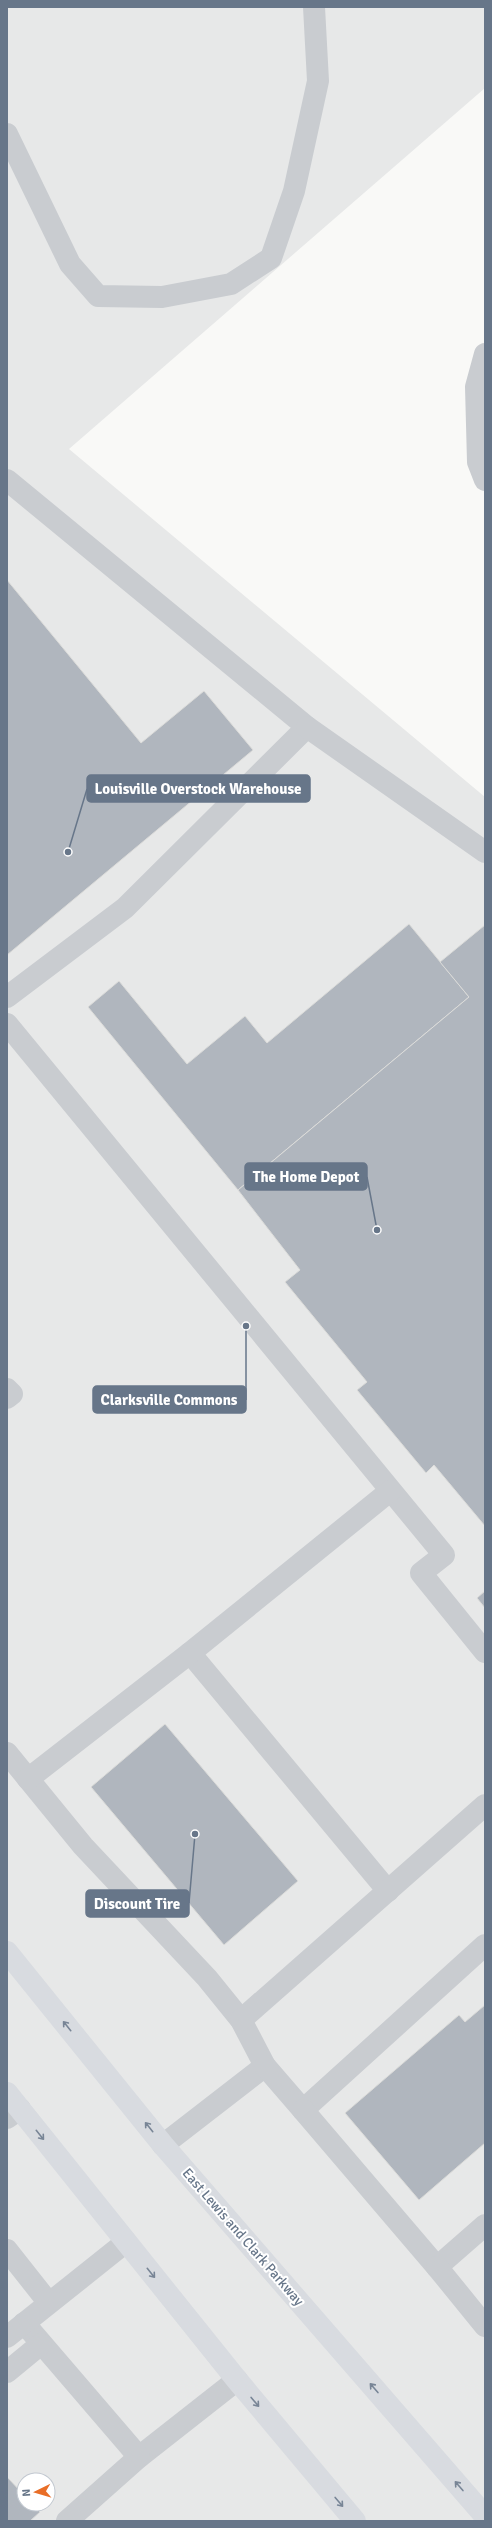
<svg xmlns="http://www.w3.org/2000/svg" width="492" height="2528" viewBox="0 0 492 2528" font-family="Signika,sans-serif">
  <style>
    .built { fill: #e7e8e8; fill-rule: evenodd }
    .building { fill: #b0b6be; stroke: #dbdbd9 }
    .lines { fill: none; stroke-linecap: round; stroke-linejoin: round }
    .minor { stroke: #c9ccd0; stroke-width: 22 }
    .major { stroke: #d8dbe0; stroke-width: 22 }
    .oneway { stroke: #788596 }
    .labels { text-anchor: middle; dominant-baseline: central; stroke-width: 4; stroke-linejoin: round; paint-order: stroke }
    .street-label { font-size: 14px; fill: #677689; stroke: #fff }
    .leader { fill: none; stroke: #677689; stroke-width: 1.5 }
    .callout-dot { fill: #677689; stroke: #fff; stroke-width: 1.5 }
    .callout { fill: #677689; stroke: #677689; stroke-width: 1.5 }
    .callout-label { font-size: 15px; text-anchor: middle; font-weight: bold; fill: #fff }
  </style>
  <rect width="100%" height="100%" fill="#f9f9f7"/>
  <!-- built -->
  <path class="built" d="M7 7H485V88L69 449 485 797V2521H7ZM24 2480H48V2504H24Z"/>
  <!-- building -->
  <g class="building">
    <polygon points="7,580 141,743 204,691 253,750 7,955"/>
    <polygon points="409,924 469,997 238,1190 88,1007 119,981 187,1064 245,1016 267,1043"/>
    <polygon points="485,925 485,1526 434,1465 426,1473 357,1390 367,1382 285,1282 300,1270 238,1190 469,997 440,962"/>
    <polygon points="485,1591 485,1608 477,1598"/>
    <polygon points="165,1724 298,1881 224,1945 91,1787"/>
    <polygon points="485,2005 485,2143 419,2200 345,2113 459,2015 465,2022"/>
    <polygon points="7,2477 24,2495 24,2504 32,2504 40,2512 30,2521 7,2521"/>
  </g>
  <g class="lines">
    <!-- minor -->
    <g class="minor">
      <polyline points="7,134 70,264 98,296 162,297 231,284 271,258 294,191 318,81 314,7"/>
      <polyline points="485,354 476,387 478,462 485,480"/>
      <polyline points="7,480 307,727 125,908 7,997"/>
      <polyline points="307,727 485,852"/>
      <polyline points="7,1024 444,1555 421,1573 485,1652"/>
      <polyline points="7,1389 12,1394 7,1398"/>
      <polyline points="190,1653 388,1891"/>
      <polyline points="7,1753 83,1846 207,1978 241,2020 265,2066 163,2145"/>
      <polyline points="28,1779 190,1653 390,1491"/>
      <polyline points="241,2020 485,1805"/>
      <polyline points="265,2066 303,2110 485,1945"/>
      <polyline points="303,2110 437,2267 485,2225"/>
      <polyline points="7,2118 20,2109"/>
      <polyline points="7,2250 48,2302"/>
      <polyline points="437,2267 485,2326"/>
      <polyline points="24,2323 139,2457 237,2380"/>
      <polyline points="7,2337 126,2242"/>
      <polyline points="7,2372 41,2344"/>
      <polyline points="67,2521 139,2457"/>
    </g>
    <!-- major -->
    <g class="major">
      <polyline points="7,1952 163,2145 485,2516"/>
      <polyline points="7,2093 237,2380 355,2521"/>
    </g>
  </g>
  <!-- one-way arrows -->
  <defs><path id="oneway-shaft" d="M-6 0H5M1.5-3L5.5 0L1.5 3" fill="none" stroke-width="1.6" stroke-linecap="round" stroke-linejoin="round"/></defs>
  <g class="oneway">
    <use href="#oneway-shaft" transform="translate(67 2026) rotate(-129)"/>
    <use href="#oneway-shaft" transform="translate(149 2127) rotate(-129)"/>
    <use href="#oneway-shaft" transform="translate(40 2135) rotate(51)"/>
    <use href="#oneway-shaft" transform="translate(151 2273) rotate(51)"/>
    <use href="#oneway-shaft" transform="translate(374 2388) rotate(-131)"/>
    <use href="#oneway-shaft" transform="translate(255 2402) rotate(50)"/>
    <use href="#oneway-shaft" transform="translate(459 2486) rotate(-131)"/>
    <use href="#oneway-shaft" transform="translate(339 2502) rotate(50)"/>
  </g>
  <g class="labels">
    <!-- street labels -->
    <g class="street-label">
      <text transform="translate(243 2237) rotate(49)">East Lewis and Clark Parkway</text>
    </g>
  </g>
  <!-- callouts -->
  <path class="leader" d="M68 852L87 789M377 1230L367 1177M246 1326L246 1400M195 1834L189 1903"/>
  <g class="callout-dot">
    <circle cx="68" cy="852" r="4"/>
    <circle cx="377" cy="1230" r="4"/>
    <circle cx="246" cy="1326" r="4"/>
    <circle cx="195" cy="1834" r="4"/>
  </g>
  <g class="callout">
    <rect x="87" y="775" width="223" height="27" rx="4"/>
    <rect x="245" y="1163" width="122" height="27" rx="4"/>
    <rect x="93" y="1386" width="153" height="27" rx="4"/>
    <rect x="86" y="1890" width="103" height="27" rx="4"/>
  </g>
  <g class="callout-label">
    <text x="198" y="794">Louisville Overstock Warehouse</text>
    <text x="306" y="1182">The Home Depot</text>
    <text x="169" y="1405">Clarksville Commons</text>
    <text x="137" y="1909">Discount Tire</text>
  </g>
  <!-- border -->
  <rect width="492" height="2528" fill="none" stroke="#677689" stroke-width="16"/>
  <!-- north arrow -->
  <g transform="translate(36 2492) rotate(265)"><circle r="19" fill="#ffffff" stroke="#c2c8d0"/>
  <path d="M0-3L7 15L0 10L-7 15Z" fill="#e96e27"/>
  <text y="-6" font-size="11" font-weight="bold" text-anchor="middle" fill="#677689">N</text>
  </g>
</svg>
